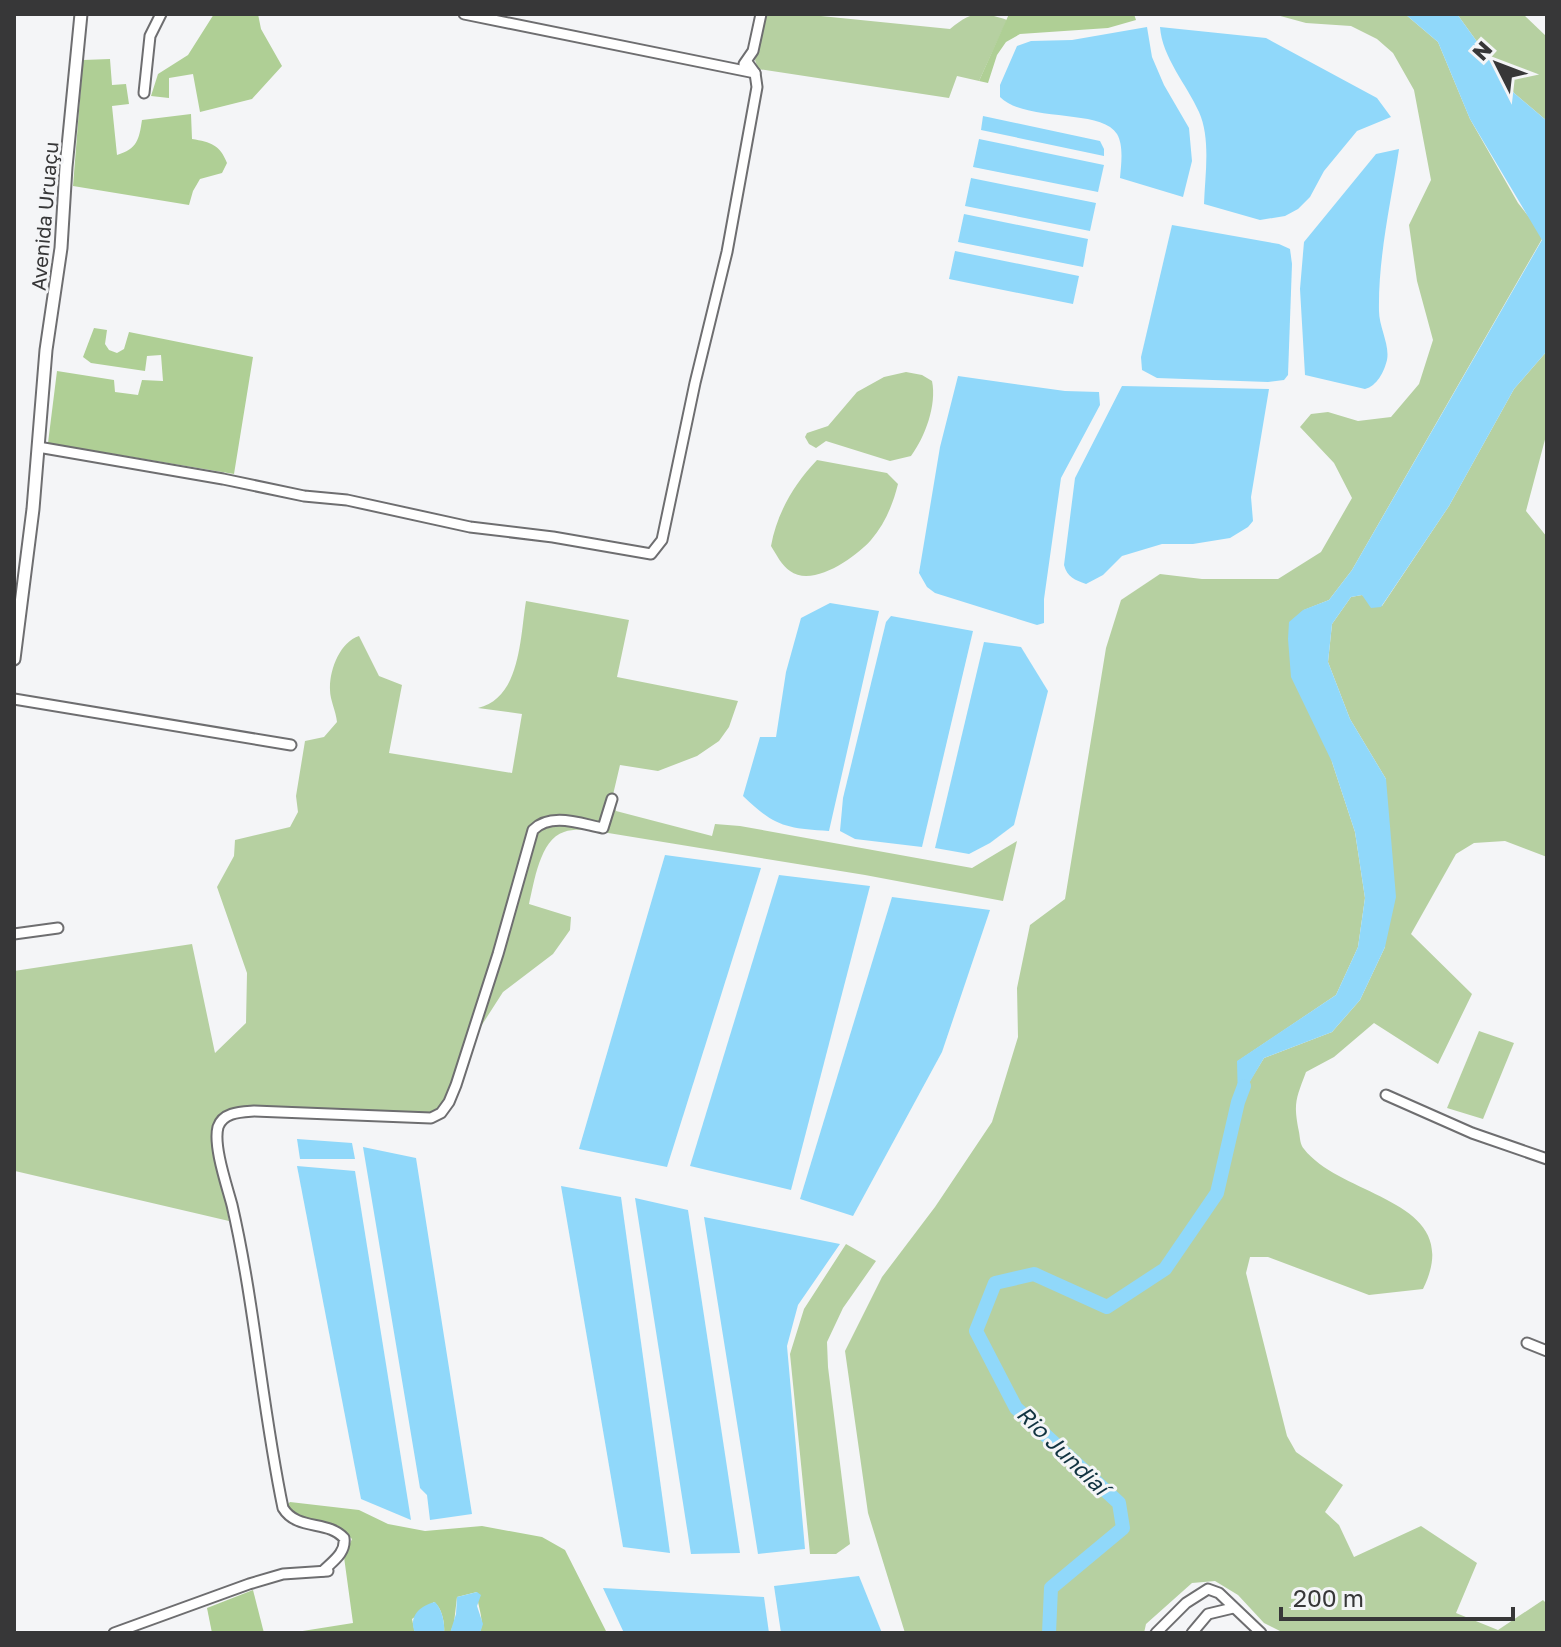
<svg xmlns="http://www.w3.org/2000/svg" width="1561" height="1647" viewBox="0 0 1561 1647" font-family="'Golos Text',sans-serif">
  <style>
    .green { fill: #b6d0a1 }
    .forest { fill: #afcf95 }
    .water { fill: #90d8fa }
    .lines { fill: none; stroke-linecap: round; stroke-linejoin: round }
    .river { stroke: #90d8fa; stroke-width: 14 }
    .minor-casing { stroke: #6e6e70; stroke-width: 13 }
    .tertiary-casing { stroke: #6e6e70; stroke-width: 15 }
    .minor { stroke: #fff; stroke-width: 9 }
    .tertiary { stroke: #fff; stroke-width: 11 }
    .labels { text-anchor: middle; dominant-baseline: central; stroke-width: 6; stroke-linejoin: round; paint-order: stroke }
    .street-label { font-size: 20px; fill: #373738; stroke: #f4f5f7 }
    .water-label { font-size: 22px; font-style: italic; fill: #113341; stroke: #f4f5f7 }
  </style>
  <rect width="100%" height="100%" fill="#f4f5f7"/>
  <!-- green -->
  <g class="green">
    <path d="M766 14H801L950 29C972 11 980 11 1007 20L979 81 957 76 949 98 758 69 755 60Z"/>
    <path d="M1273 14H1405L1438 42 1470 119 1518 203 1536 226 1542 239 1352 570 1329 600 1304 610 1332 762 1355 832 1365 898 1358 947 1336 995 1238 1061V1100L1264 1058 1332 1032 1360 1000 1385 947 1386 779 1350 719 1328 662 1332 624 1351 597 1362 595 1382 606 1449 506 1514 389 1547 351V432L1526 511 1547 537V857L1505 841 1474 843 1456 854 1411 934 1472 994 1438 1064 1374 1023 1334 1057 1306 1072C1296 1099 1293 1103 1299 1132 1300 1137 1300 1145 1304 1149 1343 1199 1467 1199 1423 1289L1369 1295 1268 1257H1250L1246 1273 1287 1436 1296 1452 1343 1485 1325 1512 1339 1525 1354 1557 1421 1526 1477 1563 1456 1613 1498 1630 1543 1600 1547 1604V1633H1284L1264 1623 1238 1595 1215 1581 1192 1583 1146 1624 1144 1633H905L868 1513 845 1351 882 1277 935 1207 992 1122 1018 1037 1017 988 1030 925 1065 899 1106 648 1121 600 1160 574 1202 579H1278L1321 552 1352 498 1334 463 1300 427 1311 414 1328 412 1358 421 1391 417 1419 384 1433 340 1417 281 1409 225 1431 180 1414 90 1393 53 1377 39 1351 26 1306 23Z"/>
    <polygon points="1457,14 1523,14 1547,37 1547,121 1514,93"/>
    <path d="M906 372 922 375 932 381C937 405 925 437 911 456L890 461 826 441 816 448 809 444 805 437 807 433 828 426 857 392 884 377Z"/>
    <path d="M817 460 887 473 898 484C893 504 885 524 871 540 856 557 813 588 790 571 782 566 776 554 771 546 777 513 794 484 817 460Z"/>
    <path d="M526 601 629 620 617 677 738 701 729 727 719 741 697 756 658 771 620 765 612 799 616 811 712 836 715 824 740 826 972 868 1017 841 1003 901 865 875 590 830C581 830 572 829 564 832 540 839 534 883 529 904L571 917 570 930 553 954 503 992 469 1045 449 1102 431 1118 254 1111 216 1121 212 1130 229 1221 15 1171 14 971 192 944 215 1053 246 1023 247 973 217 887 234 856 235 840 290 827 298 812 296 796 305 741 324 737 337 722C336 711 330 700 330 690 329 670 340 642 359 636L379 676 402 685 389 753 512 773 522 714 478 708C521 698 520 637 526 601Z"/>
    <polygon points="1479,1031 1514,1043 1483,1119 1447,1108"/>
    <polygon points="846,1244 876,1261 843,1308 827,1342 828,1367 850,1544 836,1554 810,1554 790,1354 804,1309"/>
  </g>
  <!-- forest -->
  <g class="forest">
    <polygon points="214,14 258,14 261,29 282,66 252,99 200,112 193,74 169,78 169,98 151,96 158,74 188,55"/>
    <polygon points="1009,14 1134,14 1136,20 1108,28 1020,34 1006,42 997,55 988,83 979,81"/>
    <path d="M110 59 112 85 126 84 129 104 112 106 117 155C137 149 139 140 142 120L191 114 192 139C211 142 220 145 227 163L222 173 200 179 193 191 189 205 73 186 83 60Z"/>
    <polygon points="94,328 107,330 105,344 109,350 117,353 124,349 129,332 253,357 234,474 48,443 57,371 114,380 115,392 138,395 142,380 163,381 161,355 147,356 145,371 91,363 83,357"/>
    <path d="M290 1502 359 1510 388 1524 425 1531 482 1526 542 1537 565 1550 607 1633H480C485 1618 477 1607 477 1592L457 1597 454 1623 450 1633H444C445 1623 442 1608 434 1602L412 1619 415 1633H290L353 1623 344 1557 352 1539 342 1529 294 1515 287 1505Z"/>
    <polygon points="253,1590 264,1633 212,1633 207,1608"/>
  </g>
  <!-- water -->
  <g class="water">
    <polygon points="1405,14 1457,14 1514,93 1547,121 1547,351 1514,389 1449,506 1381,607 1371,608 1362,595 1351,597 1332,624 1328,662 1350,719 1386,779 1396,897 1385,947 1360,1000 1332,1032 1264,1058 1238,1102 1237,1061 1336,995 1358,947 1365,898 1355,832 1332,762 1291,677 1288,639 1289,622 1303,610 1329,600 1352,570 1542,240 1470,119 1438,42"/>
    <path d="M1147 27 1152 57 1164 85 1189 128 1192 161 1183 197 1120 178C1121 165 1124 146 1117 134 1101 108 1026 123 1000 97V85L1017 46 1031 41 1072 40Z"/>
    <path d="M1160 27 1266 38 1377 98 1391 117 1357 131 1324 171 1310 197 1298 209 1285 216 1260 220 1204 204C1205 175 1211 139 1199 112 1187 85 1162 57 1160 27Z"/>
    <polygon points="983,116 1100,141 1104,149 1104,156 981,130"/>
    <polygon points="979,139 1104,165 1098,192 973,167"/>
    <path d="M1399 149C1391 202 1378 257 1379 311 1379 327 1390 345 1387 360 1384 372 1377 386 1365 389L1305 375 1300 289 1304 242 1376 154Z"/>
    <polygon points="971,178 1096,203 1090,231 965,206"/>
    <polygon points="964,214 1088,239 1083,267 958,242"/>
    <polygon points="1172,225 1279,244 1290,249 1292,264 1288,375 1284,380 1268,382 1157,378 1142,370 1141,357"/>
    <polygon points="955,251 1079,276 1073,304 949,279"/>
    <polygon points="958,376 1065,391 1099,392 1100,405 1061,478 1044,599 1044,623 1037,625 935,593 927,587 919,573 940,447"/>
    <path d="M1122 386 1269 389 1251 497 1253 521 1248 527 1230 538 1193 544H1162L1122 556 1103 575 1086 584C1075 580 1067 577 1064 565L1075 478Z"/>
    <path d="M830 603 879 611 829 831C786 828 775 827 743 796L760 737H776L786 672 801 618Z"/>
    <polygon points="891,616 973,631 922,847 855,839 840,831 843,798 886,622"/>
    <polygon points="984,642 1021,647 1048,691 1014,825 990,843 969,854 935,848"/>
    <polygon points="665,855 761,868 667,1167 579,1149"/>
    <polygon points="779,875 870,886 791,1190 690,1166"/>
    <polygon points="892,897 990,910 942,1052 853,1216 800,1199"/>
    <polygon points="297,1139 352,1143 355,1159 300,1159"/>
    <polygon points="363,1147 416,1158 472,1514 430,1520 427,1495 420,1488"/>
    <polygon points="297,1166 355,1171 411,1520 361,1499"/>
    <polygon points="561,1186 621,1197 670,1553 623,1547"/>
    <polygon points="635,1198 688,1210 740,1553 691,1554"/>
    <polygon points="704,1217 840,1244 798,1305 787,1346 805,1549 758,1554"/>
    <polygon points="859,1576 882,1633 781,1633 774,1586"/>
    <polygon points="603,1588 764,1597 769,1633 624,1633"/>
    <polygon points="477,1592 481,1595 477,1606 483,1624 480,1633 450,1633 456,1614 457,1597"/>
    <path d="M435 1602C442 1609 445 1623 444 1633H415C408 1617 419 1606 435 1602Z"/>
  </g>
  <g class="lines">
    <!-- river -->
    <polyline class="river" points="1049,1633 1051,1588 1123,1528 1119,1503 1016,1408 976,1331 995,1283 1034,1274 1107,1307 1165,1269 1217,1193 1238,1102 1244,1086"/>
    <!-- minor casing -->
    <g class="minor-casing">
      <g id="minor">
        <polyline points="464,14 755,73"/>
        <polyline points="744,64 753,51 761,14"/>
        <polyline points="144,93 150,36 161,14"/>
        <polyline points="38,447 223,479 304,496 347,500 470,527 553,537 651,554 662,540 695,383 727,252 757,87 755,73 747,62"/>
        <polyline points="14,699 291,745"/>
        <polyline points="14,934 58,928"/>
        <polyline points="1386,1095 1472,1133 1547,1159"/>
        <polyline points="1527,1343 1547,1351"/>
        <path d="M323 1571C333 1561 346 1553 344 1538 328 1520 297 1531 283 1508 262 1408 255 1305 232 1205 227 1186 213 1146 218 1127 223 1112 241 1112 254 1111L431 1118 441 1113 449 1102 456 1085 498 954 533 830C551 812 581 824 603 828L612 799"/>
        <polyline points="114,1633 249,1584 283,1574 328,1571"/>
        <polyline points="1156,1633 1186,1603 1208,1589 1219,1593 1261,1633"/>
        <polyline points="1192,1633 1208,1614 1233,1608"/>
      </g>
    </g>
    <!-- tertiary casing -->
    <g class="tertiary-casing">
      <polyline id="tertiary" points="14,659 33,509 46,350 61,248 66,167 81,14"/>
    </g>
    <!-- minor -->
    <use href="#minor" class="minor"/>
    <!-- tertiary -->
    <use href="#tertiary" class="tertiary"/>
  </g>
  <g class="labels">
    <!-- street labels -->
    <g class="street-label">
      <text transform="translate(44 216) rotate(-85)">Avenida Uruaçu</text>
    </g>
    <!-- water labels -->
    <g class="water-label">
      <text transform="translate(1063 1450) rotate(44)">Rio Jundiaí</text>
    </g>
  </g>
  <!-- border -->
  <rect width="1561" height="1647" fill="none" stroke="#373738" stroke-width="32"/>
  <!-- north arrow -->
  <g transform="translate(1497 64) rotate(312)" stroke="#f4f5f7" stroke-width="6" paint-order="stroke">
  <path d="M0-6L14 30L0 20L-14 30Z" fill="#373738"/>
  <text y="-12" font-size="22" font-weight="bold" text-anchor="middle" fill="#373738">N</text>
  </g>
  <!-- scale -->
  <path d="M1281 1607v12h232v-12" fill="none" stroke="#373738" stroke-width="4"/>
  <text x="1293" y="1607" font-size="24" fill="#373738" stroke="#f4f5f7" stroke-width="6" paint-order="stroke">200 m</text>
</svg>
